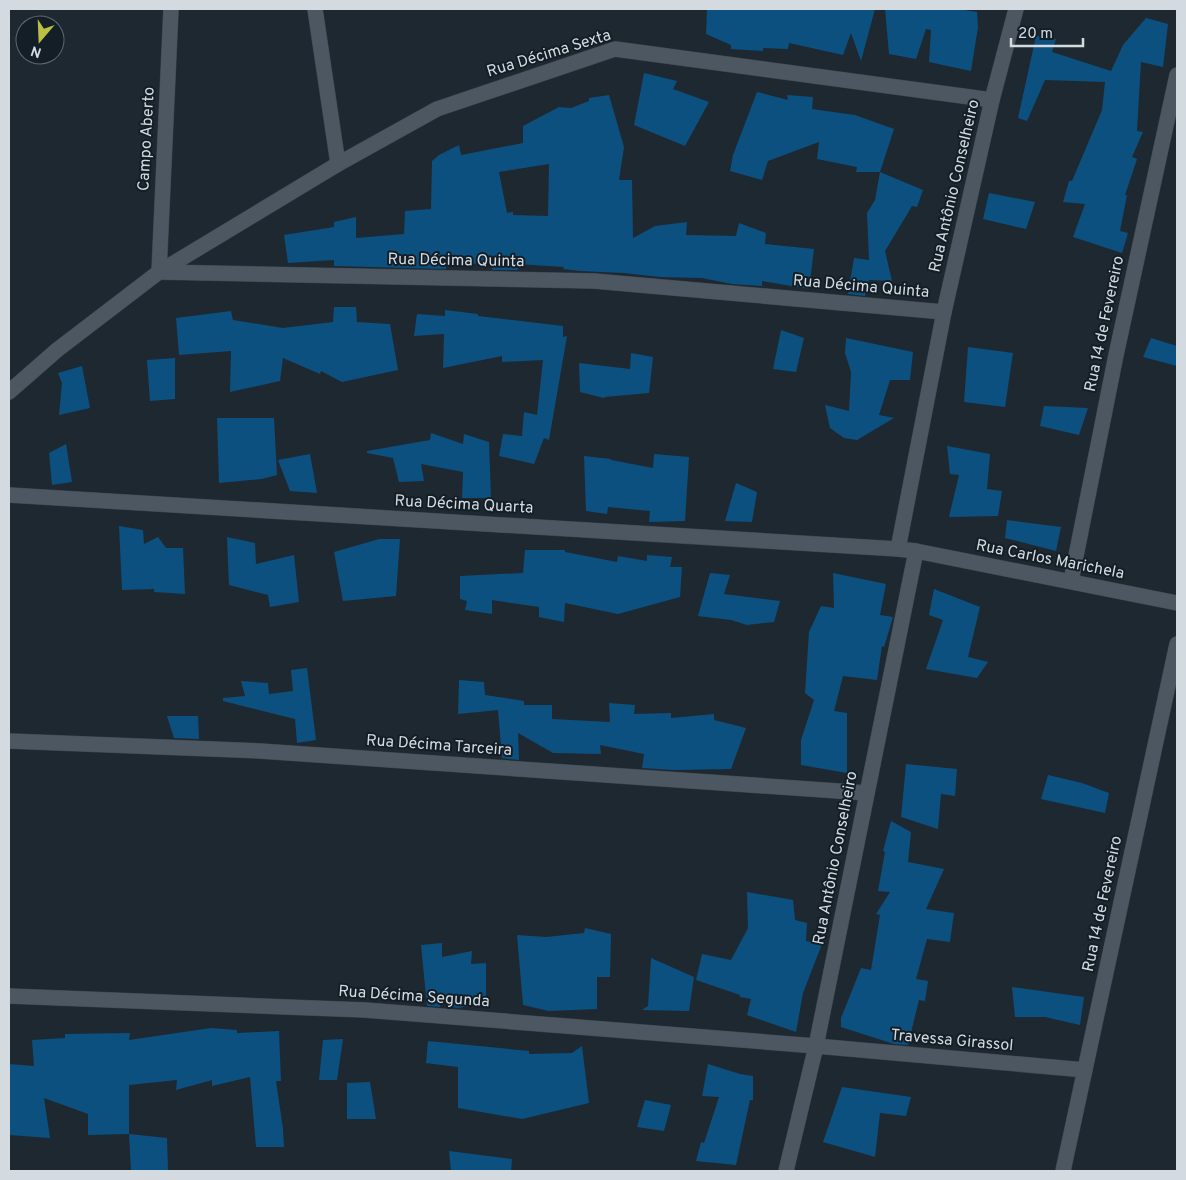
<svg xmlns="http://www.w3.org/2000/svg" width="1186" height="1180" viewBox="0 0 1186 1180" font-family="Overpass,sans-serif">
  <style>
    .building { fill: #0c507f; fill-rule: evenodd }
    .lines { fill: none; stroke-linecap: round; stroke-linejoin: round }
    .street-casing { stroke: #3c454d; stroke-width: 16 }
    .street { stroke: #4c5762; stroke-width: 15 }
    .labels { text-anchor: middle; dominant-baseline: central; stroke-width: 4; stroke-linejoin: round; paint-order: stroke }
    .street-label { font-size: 16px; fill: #d3dae0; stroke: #141e27 }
  </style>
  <rect width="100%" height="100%" fill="#1e2831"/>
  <!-- building -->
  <g class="building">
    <polygon points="707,9 875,9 861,61 851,33 843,55 789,43 788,49 763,48 763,51 731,49 731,45 706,34"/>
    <polygon points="885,9 957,9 977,12 978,27 971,71 929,62 931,30 926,29 916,59 889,54"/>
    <polygon points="1146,18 1168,24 1163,67 1141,62 1137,131 1143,132 1132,157 1137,159 1125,195 1127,195 1120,231 1128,233 1122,253 1073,237 1085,204 1063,202 1069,181 1072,181 1102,110 1105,82 1045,80 1027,121 1018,118 1036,36 1056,39 1052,52 1111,71 1123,45"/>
    <polygon points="644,73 677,81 673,89 709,102 685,146 634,125"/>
    <polygon points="757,92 788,100 787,95 813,97 812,109 855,115 894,129 880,172 856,172 857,167 817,159 819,142 768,161 762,180 730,171 733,155"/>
    <path d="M609 95 624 147 619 180H632L633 238 655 226 687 222 686 235 736 236 739 223 766 233 765 244 814 249 809 289 762 281V286L732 284 702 278 660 277 624 273 580 271 563 269 564 267 517 264 518 270H492V264L446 263V269L334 266V260L288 263 284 235 334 227V222L356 217V238L404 234 405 211 431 209 432 161 439 155 459 145 461 155 523 143V126L559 107 571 108 589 101V98ZM549 164 548 216 513 215V212L507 213 499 172Z"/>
    <polygon points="880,172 923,190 917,207 912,206 885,251 892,281 869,280 865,296 848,294 854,258 869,260 867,213 875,200"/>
    <polygon points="989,193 1035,202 1026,229 983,219"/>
    <polygon points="334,307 356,307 357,322 390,324 398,370 342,382 321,371 320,374 283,358 280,381 230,392 231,351 179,355 176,318 231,311 233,320 283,328 333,322"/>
    <polygon points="445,310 478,314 478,316 563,326 563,337 567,336 549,440 544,438 534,464 499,456 503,434 522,436 524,412 537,415 543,360 502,362 502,356 443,368 444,334 414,336 417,314 445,316"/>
    <polygon points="781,330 804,338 796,372 773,369"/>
    <polygon points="846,338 913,352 910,380 890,380 879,415 894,418 857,440 844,438 830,428 825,405 849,411 851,372 845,353"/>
    <polygon points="1151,338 1177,346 1177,366 1143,357"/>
    <polygon points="968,347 1013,353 1005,407 964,402"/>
    <polygon points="631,353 653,357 649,393 605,397 604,398 580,392 579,363 630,369"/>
    <polygon points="175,358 175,399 150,401 147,360"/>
    <polygon points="82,366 90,408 59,415 62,383 58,373"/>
    <polygon points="1044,406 1088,408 1079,435 1040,426"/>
    <polygon points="217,418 274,418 277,475 262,479 219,483"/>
    <polygon points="431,433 463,444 464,434 489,442 491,498 462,498 463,472 421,464 424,481 399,482 393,458 367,453 367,451 430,440"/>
    <polygon points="66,444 72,482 52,485 49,453"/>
    <polygon points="947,446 990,454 987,489 1002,491 998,516 949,517 959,475 950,474"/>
    <polygon points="310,454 317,493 290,491 278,460"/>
    <polygon points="654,454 689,457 685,521 649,522 650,511 608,507 607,514 586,511 584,456 611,459 611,460 653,468"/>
    <polygon points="736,483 757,492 752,522 725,521"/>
    <polygon points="1007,520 1061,527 1056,551 1005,538"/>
    <polygon points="119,526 143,530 144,544 158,537 166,548 183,548 185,594 154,592 154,589 122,590"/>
    <polygon points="227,537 255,543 256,564 294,555 299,602 270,607 268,595 229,585"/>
    <polygon points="379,539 400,539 396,596 343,601 334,552"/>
    <polygon points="525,550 565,550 565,552 617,562 618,556 647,561 647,555 672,557 670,567 682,567 680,597 618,614 565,603 564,622 539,617 539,607 492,600 492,614 465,610 467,601 460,599 460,576 523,573"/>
    <polygon points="710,573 730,575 724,594 780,601 774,622 747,625 731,620 698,616"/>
    <polygon points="833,573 886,584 880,615 893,617 884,647 882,646 877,680 843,676 834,711 847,713 847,773 801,765 801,740 814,700 805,693 809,632 821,606 834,608"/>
    <polygon points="934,589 980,607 968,657 988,662 977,678 926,669 943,620 929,615"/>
    <polygon points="307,668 316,740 297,743 295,719 223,701 223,698 245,696 241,681 268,683 269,694 293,691 291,670"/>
    <polygon points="459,680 484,682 485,695 524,701 524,705 552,705 552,719 610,722 609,703 635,705 634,714 671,713 671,718 714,714 714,720 746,728 731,769 673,770 642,768 644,754 600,745 601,754 553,753 518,733 519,760 502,758 498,710 458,714"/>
    <polygon points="167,716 198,716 199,739 174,738"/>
    <polygon points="906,764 957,769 955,796 941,794 938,829 901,817"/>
    <polygon points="1048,775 1082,783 1109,793 1105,813 1041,799"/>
    <polygon points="891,821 911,832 908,862 944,869 926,909 954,913 950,942 927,939 916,979 928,981 925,1001 919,1000 908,1045 894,1044 841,1027 841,1018 861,968 871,970 880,915 876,914 890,892 878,891 885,852 883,851"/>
    <polygon points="747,892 793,900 795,920 807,923 806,941 822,944 803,993 796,1032 747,1015 751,999 740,997 740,995 696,980 702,954 731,960 748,928"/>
    <polygon points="585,928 611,934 610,977 597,977 597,1009 549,1011 523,1005 517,935 546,937 584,933"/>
    <polygon points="442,943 442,957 472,951 471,964 486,963 486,1003 458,1008 451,1007 451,996 441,998 440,1007 427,1006 421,945"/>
    <polygon points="651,958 694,977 689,1011 642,1010 648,1006"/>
    <polygon points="1012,987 1084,997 1080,1025 1045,1017 1015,1017"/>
    <polygon points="211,1028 237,1030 237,1033 279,1031 281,1081 276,1081 283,1129 284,1147 256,1147 250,1077 212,1086 212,1080 176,1090 177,1080 129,1085 129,1134 88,1135 88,1114 44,1098 50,1138 9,1135 9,1064 34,1066 32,1040 65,1038 65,1034 130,1033 129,1040"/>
    <polygon points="343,1039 337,1080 319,1080 323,1040"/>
    <polygon points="428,1041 529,1051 529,1054 572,1053 582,1046 589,1103 522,1119 458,1108 458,1067 426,1063"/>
    <polygon points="708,1064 740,1074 753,1076 753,1100 750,1100 736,1165 696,1161 701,1142 704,1143 719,1097 702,1096"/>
    <polygon points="370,1082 376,1119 347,1119 347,1083"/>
    <polygon points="842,1087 911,1097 906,1116 880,1113 875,1157 823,1142"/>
    <polygon points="645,1100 671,1105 664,1131 637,1127"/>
    <polygon points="129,1134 167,1138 168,1171 131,1171"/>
    <polygon points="449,1151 512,1159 511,1171 451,1171"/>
  </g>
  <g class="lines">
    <!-- street casing -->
    <g class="street-casing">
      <g id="street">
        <polyline points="315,9 338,164"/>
        <polyline points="159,272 594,281 944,312"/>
        <polyline points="159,272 171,9"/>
        <polyline points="9,392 57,350 159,272 338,164 437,109 615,49 992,100"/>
        <polyline points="9,495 898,549 916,551 1177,603"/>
        <polyline points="898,549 944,312 992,100 1016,9"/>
        <polyline points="1071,581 1116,355 1177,75"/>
        <polyline points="9,741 260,751 867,793"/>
        <polyline points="9,996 365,1010 816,1046 1085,1070"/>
        <polyline points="786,1171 816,1046 916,551"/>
        <polyline points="1063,1171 1177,644"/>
      </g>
    </g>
    <!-- street -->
    <use href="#street" class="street"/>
  </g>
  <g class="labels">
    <!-- street labels -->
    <g class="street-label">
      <text transform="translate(549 54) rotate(-17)">Rua Décima Sexta</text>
      <text transform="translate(147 139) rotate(-87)">Campo Aberto</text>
      <text transform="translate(955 186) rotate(-77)">Rua Antônio Conselheiro</text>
      <text transform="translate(456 261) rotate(1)">Rua Décima Quinta</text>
      <text transform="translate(861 287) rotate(5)">Rua Décima Quinta</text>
      <text transform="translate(1105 324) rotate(-78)">Rua 14 de Fevereiro</text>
      <text transform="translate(464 505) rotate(3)">Rua Décima Quarta</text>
      <text transform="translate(1050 560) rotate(11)">Rua Carlos Marichela</text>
      <text transform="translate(439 746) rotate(4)">Rua Décima Tarceira</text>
      <text transform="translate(836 858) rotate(-79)">Rua Antônio Conselheiro</text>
      <text transform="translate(1103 904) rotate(-78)">Rua 14 de Fevereiro</text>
      <text transform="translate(414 997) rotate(4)">Rua Décima Segunda</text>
      <text transform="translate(952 1041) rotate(5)">Travessa Girassol</text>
    </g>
  </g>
  <!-- border -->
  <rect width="1186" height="1180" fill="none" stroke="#d3dae0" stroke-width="20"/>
  <!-- north arrow -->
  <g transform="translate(40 40) rotate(199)"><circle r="24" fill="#141e27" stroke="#606971"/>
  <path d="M0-4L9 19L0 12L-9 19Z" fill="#bbc045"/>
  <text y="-8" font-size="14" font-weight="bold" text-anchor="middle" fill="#d3dae0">N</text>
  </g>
  <!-- scale -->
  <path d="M1011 38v8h72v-8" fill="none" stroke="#d3dae0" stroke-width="2.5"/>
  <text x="1018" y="38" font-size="15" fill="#d3dae0" stroke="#141e27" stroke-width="4" paint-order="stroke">20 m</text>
</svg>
